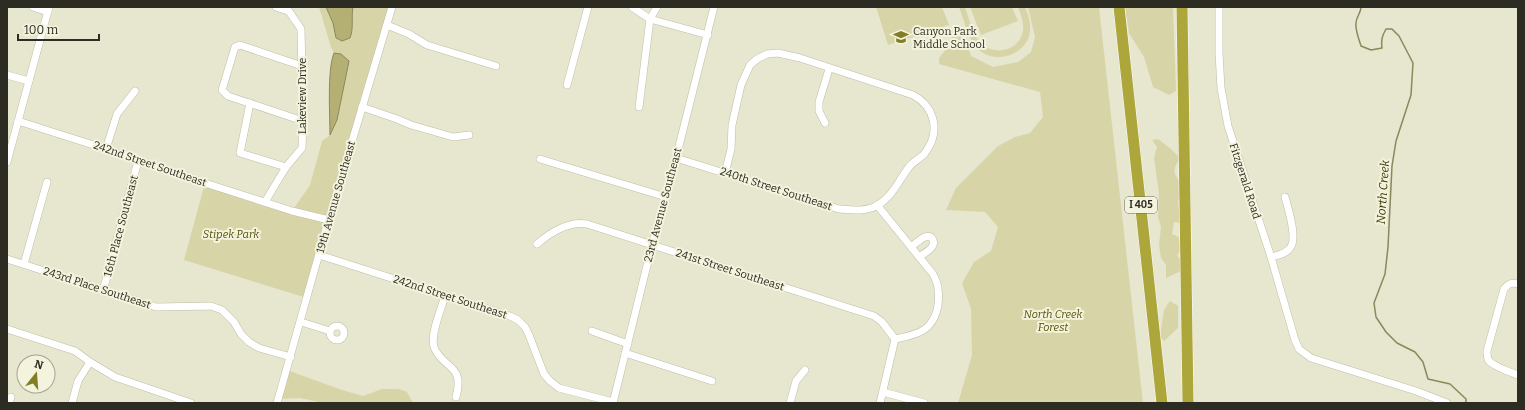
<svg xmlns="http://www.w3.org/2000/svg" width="1525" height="410" viewBox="0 0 1525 410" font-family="Bitter,serif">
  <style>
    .green { fill: #d7d5a8 }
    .water { fill: #b4b074; stroke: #8b885c }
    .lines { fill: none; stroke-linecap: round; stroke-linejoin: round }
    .stream { stroke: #8b885c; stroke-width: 1.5 }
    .minor-casing { stroke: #bfbea8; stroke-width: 8 }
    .highway-casing { stroke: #fff; stroke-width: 12 }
    .minor { stroke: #fff; stroke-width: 7 }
    .highway { stroke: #ada63a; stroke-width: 11 }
    .labels { text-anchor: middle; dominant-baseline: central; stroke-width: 4; stroke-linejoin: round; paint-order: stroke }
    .shield { fill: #f4f3dd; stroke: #68685b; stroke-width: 1 }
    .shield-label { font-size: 10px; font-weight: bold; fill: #2c2c23 }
    .poi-label { font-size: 11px; fill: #2c2c23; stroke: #f4f3dd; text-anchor: start }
    .street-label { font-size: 11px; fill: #2c2c23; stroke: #f4f3dd }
    .park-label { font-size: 11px; font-style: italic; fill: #565207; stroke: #f4f3dd }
    .water-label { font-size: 12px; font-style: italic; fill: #3a3705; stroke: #f4f3dd }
  </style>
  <rect width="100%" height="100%" fill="#e7e6cf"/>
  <!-- green -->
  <g class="green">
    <path d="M319 7H326L333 23 336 38 340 41 350 38C354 28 351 18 353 7H392L307 298 184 260 205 183 292 211 310 185 322 141 330 135 349 61 341 54 334 53 331 47Z"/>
    <polygon points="876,7 942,7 949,25 888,45"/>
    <path d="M959 7H965C969 18 972 32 979 41 992 57 1019 52 1023 31 1024 23 1021 15 1018 7H1025C1029 17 1032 27 1029 37 1021 57 993 64 978 49 968 39 964 20 959 7Z"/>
    <polygon points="970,7 1012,7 1018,21 981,35"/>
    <polygon points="1028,7 1099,7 1143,403 958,403 972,355 971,309 962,283 974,262 991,251 998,227 985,212 946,210 956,188 998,146 1015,137 1030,133 1043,117 1040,92 939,64 939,58 947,48 954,32 964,36 971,56 993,67 1018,62 1031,52 1035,37"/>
    <polygon points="1125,7 1173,7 1176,91 1169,95 1153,87 1144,57 1129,33"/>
    <path d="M1158 139 1170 148 1180 158C1168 177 1179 173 1183 191L1178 200 1180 223 1174 222 1172 234 1179 237 1181 249 1177 256 1184 262 1181 271 1166 278V265L1161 258 1159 245 1161 227 1158 217 1159 193 1154 158 1157 147 1152 140Z"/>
    <polygon points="1170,301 1178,306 1178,328 1164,341 1160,336 1164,310"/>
    <polygon points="287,370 339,389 363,396 382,389 399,389 407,392 413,403 323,403 300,398 279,399"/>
  </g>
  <!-- water -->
  <g class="water">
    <path d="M326 7H353C351 18 354 28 350 38L342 41 336 38 333 23Z"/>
    <path d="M334 53 341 54 349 61 337 120 330 135C330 116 327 70 334 53Z"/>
  </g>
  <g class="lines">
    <!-- stream -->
    <path class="stream" d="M1361 7C1361 13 1356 17 1356 23 1355 30 1359 39 1361 46L1371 50 1382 48C1381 40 1382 36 1386 29H1392L1399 36 1413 63 1411 95 1396 141 1392 166 1388 247 1385 274 1374 303 1376 317 1386 332 1397 343 1415 352 1423 362 1428 379 1450 384 1466 399V403"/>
    <!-- minor casing -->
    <g class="minor-casing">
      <g id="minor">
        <polyline points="33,7 48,12"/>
        <polyline points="276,7 288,11"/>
        <polyline points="632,7 650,19 708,35"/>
        <polyline points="1219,7 1219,53 1221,88 1228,126 1271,257 1295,340 1299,349 1311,358 1416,391 1447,403"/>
        <polyline points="387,25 409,34 427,45 496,66"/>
        <polyline points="302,66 240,45 235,47 222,90 228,96 303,121"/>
        <polyline points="7,75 29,81"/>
        <polyline points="567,85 588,7"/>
        <polyline points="250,103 240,153 286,167"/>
        <polyline points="362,107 397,119 411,125 453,137 469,135"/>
        <polyline points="639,107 650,19 657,7"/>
        <polyline points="18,121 106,149 205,183 292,211 329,220"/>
        <polyline points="825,123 819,111 819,102 829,69"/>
        <polyline points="106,149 117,114 135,91"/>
        <path d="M676 158 839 209C852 210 866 212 878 205 893 196 899 180 909 167 914 161 921 158 925 153 941 132 935 107 913 95L800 58 778 53 767 54 757 59 750 65 741 85 732 125 731 149 725 173"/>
        <polyline points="540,159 666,197"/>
        <polyline points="7,162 49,7"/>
        <polyline points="265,202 286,167 302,148 303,121 301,29 286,7"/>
        <path d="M877 205 933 274C935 278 938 284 938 289 940 303 937 320 925 329 917 335 905 337 895 339"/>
        <path d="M537 244C551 232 568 221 587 224L874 316 882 322 895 339"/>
        <path d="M911 247C915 244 920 239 925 237 931 234 936 241 932 247 929 251 923 254 919 257"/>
        <polyline points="319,255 510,316 518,320 525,327 529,335 544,374 550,381 559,388 613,402"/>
        <path d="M1271 257C1278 255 1286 254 1290 248 1298 239 1288 208 1285 197"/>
        <polyline points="7,259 156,307 211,306 222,310 234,322 241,334 249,342 259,348 291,357"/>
        <polyline points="24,264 47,182"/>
        <path d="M1518 284C1511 282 1508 284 1504 289L1487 351C1487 355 1487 358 1489 361 1495 367 1510 372 1518 375"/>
        <polyline points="103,291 138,161"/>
        <path d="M445 296C441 309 430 335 434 347 443 370 465 363 456 397"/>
        <polyline points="301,322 330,331"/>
        <circle cx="337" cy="333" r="7"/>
        <polyline points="7,329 75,351 90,362 115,377 191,403"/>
        <polyline points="592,331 628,344"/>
        <polyline points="625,353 712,381"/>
        <polyline points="883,392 924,403"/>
        <polyline points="9,403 11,397"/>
        <polyline points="72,403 78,381 90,362"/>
        <polyline points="277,403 326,229 392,7"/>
        <polyline points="613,403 652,245 676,158 714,7"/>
        <polyline points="790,403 796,381 805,370"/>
        <polyline points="880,403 895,339"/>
      </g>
    </g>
    <!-- highway casing -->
    <g class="highway-casing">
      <g id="highway">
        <polyline points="1119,7 1162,403"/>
        <polyline points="1182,7 1188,403"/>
      </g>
    </g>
    <!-- minor -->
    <use href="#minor" class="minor"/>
    <!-- highway -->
    <use href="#highway" class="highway"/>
  </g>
  <!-- icons -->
  <defs>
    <g id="school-bare" transform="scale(1.2)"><path d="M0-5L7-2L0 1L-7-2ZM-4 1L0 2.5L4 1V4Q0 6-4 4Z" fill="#837d24" stroke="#f4f3dd" stroke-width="2.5" paint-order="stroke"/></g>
  </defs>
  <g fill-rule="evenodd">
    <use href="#school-bare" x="901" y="37"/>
  </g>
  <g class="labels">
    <!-- shield labels -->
    <rect class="shield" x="1125" y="197" width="32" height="16" rx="3"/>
    <g class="shield-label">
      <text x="1141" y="205">I 405</text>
    </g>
    <!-- poi labels -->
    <g class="poi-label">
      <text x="913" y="31">Canyon Park<tspan x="913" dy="13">Middle School</tspan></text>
    </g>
    <!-- street labels -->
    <g class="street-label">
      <text transform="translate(302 96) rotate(-90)">Lakeview Drive</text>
      <text transform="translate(150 164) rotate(19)">242nd Street Southeast</text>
      <text transform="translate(1245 181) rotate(72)">Fitzgerald Road</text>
      <text transform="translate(776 189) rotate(18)">240th Street Southeast</text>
      <text transform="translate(336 197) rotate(-74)">19th Avenue Southeast</text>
      <text transform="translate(663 205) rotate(-75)">23rd Avenue Southeast</text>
      <text transform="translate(121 226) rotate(-75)">16th Place Southeast</text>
      <text transform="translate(730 270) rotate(18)">241st Street Southeast</text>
      <text transform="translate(97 288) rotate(18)">243rd Place Southeast</text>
      <text transform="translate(450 297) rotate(18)">242nd Street Southeast</text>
    </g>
    <!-- park labels -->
    <g class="park-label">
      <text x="231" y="234">Stipek Park</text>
      <text x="1053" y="314">North Creek<tspan x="1053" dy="13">Forest</tspan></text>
    </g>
    <!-- water labels -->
    <g class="water-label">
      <text transform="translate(1383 192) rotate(-86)">North Creek</text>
    </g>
  </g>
  <!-- border -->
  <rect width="1525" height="410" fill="none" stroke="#2c2c23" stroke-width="16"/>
  <!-- north arrow -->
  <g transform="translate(36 374) rotate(17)"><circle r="19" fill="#f4f3dd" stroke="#a4a393"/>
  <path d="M0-3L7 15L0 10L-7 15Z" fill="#837d24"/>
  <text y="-6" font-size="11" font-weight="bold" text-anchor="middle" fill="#2c2c23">N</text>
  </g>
  <!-- scale -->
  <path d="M18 34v6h81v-6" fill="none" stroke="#2c2c23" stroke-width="2"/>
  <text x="24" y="34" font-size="12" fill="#2c2c23" stroke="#f4f3dd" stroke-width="3" paint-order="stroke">100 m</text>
</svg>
